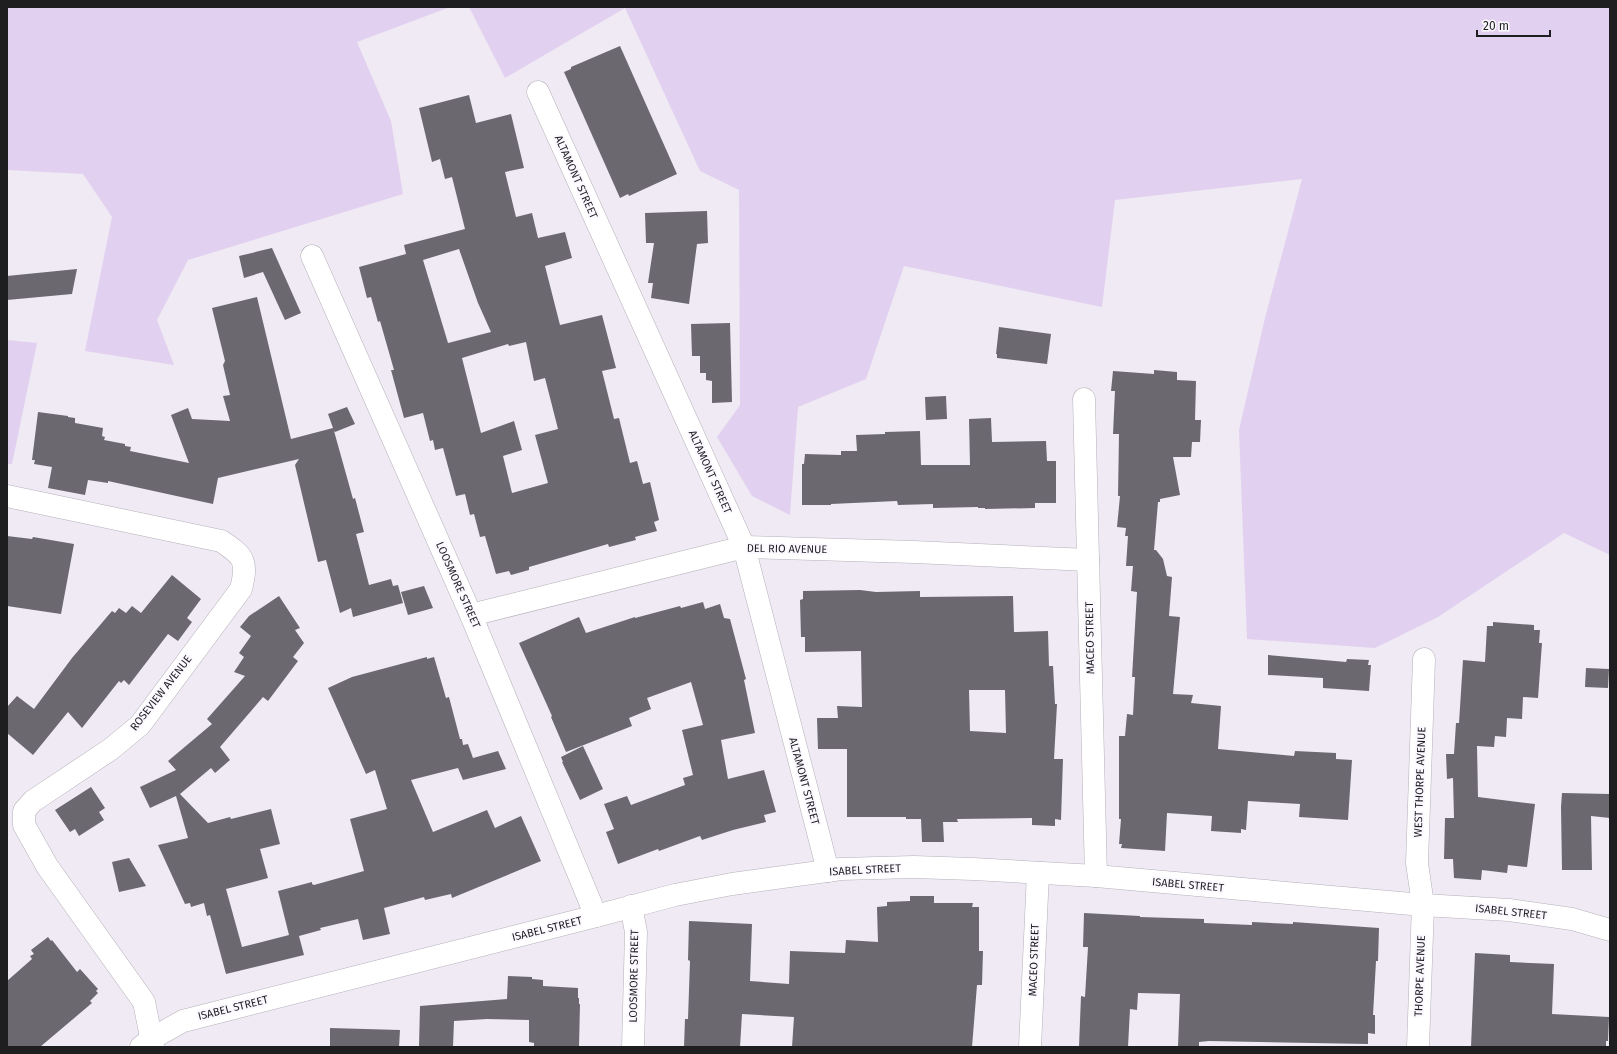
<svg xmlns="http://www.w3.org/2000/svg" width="1617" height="1054" viewBox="0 0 1617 1054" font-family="'Fira Sans',sans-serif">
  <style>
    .green { fill: #e2d0f0 }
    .building { fill: #6c6870; fill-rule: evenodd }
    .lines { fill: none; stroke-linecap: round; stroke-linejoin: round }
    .minor-casing { stroke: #b5b0b9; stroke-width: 23 }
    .minor { stroke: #fff; stroke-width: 22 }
    .labels { text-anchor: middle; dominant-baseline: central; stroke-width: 4; stroke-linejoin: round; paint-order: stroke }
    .street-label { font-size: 11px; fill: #1e1d20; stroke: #fcf8ff }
  </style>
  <rect width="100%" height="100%" fill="#efeaf3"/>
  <!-- green -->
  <g class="green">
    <polygon points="7,7 450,7 357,42 391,121 403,194 188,260 157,320 174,365 85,351 112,217 83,174 7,170"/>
    <polygon points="469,7 1610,7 1610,555 1564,533 1438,617 1375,648 1247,639 1239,430 1265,318 1302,179 1115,200 1102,307 904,266 866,379 798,407 790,515 752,496 717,437 740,405 739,190 700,171 625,8 505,78"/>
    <polygon points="7,340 37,343 12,464 7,464"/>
  </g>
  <!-- building -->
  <g class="building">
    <polygon points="620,46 677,174 629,196 628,194 620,198 564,72 571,69 571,67"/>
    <path d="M469 95 476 123 511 114 524 168 505 172 516 217 532 213 538 238 565 232 572 258 545 266 560 325 602 315 616 368 602 371 614 419 619 418 630 463 637 461 643 484 650 482 659 520 654 522 657 531 635 537 636 540 609 547 608 544 529 567V570L511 575 509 571 496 574 485 536 480 537 474 514 470 515 465 494 456 496 443 448 435 450 433 440 430 441 423 413 404 418 391 370H394L380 321 378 322 371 297 367 298 359 267 406 254 404 245 465 229 452 177 445 179 440 159 432 162 419 108ZM459 249 478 303 491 332 448 343 423 260ZM526 342 534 381 545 378 558 429 535 435 548 483 512 493 503 456 522 450 514 421 481 433 462 358 508 344 509 346Z"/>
    <polygon points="707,211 708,243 697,244 689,304 651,298 653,283 648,283 654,243 646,243 645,213"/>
    <polygon points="272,248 301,313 285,320 263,272 244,278 239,256"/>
    <polygon points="77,269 72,294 7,300 7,276"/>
    <polygon points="257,297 291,439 333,428 328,414 347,407 355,424 335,432 334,431 353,499 355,498 364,532 356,534 369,585 391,579 393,586 398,585 403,603 353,617 351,608 340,613 326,560 318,562 295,465 299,459 218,478 213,504 108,481 108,483 88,480 85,495 48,488 52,467 34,464 35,460 32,460 38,412 68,416 68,417 75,418 75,423 103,428 102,436 105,437 104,440 125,444 125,446 131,447 130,451 189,463 171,415 188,408 192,419 230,421 223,396 230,395 223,365 225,361 212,308"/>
    <polygon points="730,323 732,402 712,403 712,381 706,380 706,373 700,373 700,356 692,356 691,324"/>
    <polygon points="999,327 1051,334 1047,364 997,358 997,354 996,354"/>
    <polygon points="1154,370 1177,372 1177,380 1196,381 1195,420 1201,420 1200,442 1192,442 1191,457 1173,457 1180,495 1160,499 1160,502 1158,502 1154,550 1156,550 1163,559 1167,576 1172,577 1169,616 1180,617 1173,694 1193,695 1191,703 1221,706 1218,749 1294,756 1295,751 1336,753 1336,759 1352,760 1348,820 1299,817 1300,804 1248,801 1246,830 1241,829 1241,833 1211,831 1212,816 1167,813 1165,851 1121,848 1122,844 1119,844 1121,819 1119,819 1119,736 1125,736 1127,714 1133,715 1135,677 1132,677 1137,592 1131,591 1133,566 1126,566 1128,536 1125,536 1126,528 1117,527 1120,496 1118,496 1119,434 1113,434 1115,391 1111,391 1113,371 1154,374"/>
    <polygon points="946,396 947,419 926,420 925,397"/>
    <polygon points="991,418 992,442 1046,441 1047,461 1056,461 1056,503 1035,503 1035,508 985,509 985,508 978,508 978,507 933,508 933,504 898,505 897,501 831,504 831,505 802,505 802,464 804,464 805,454 841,455 841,451 857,451 856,435 885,434 885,432 920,431 921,465 970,465 969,419"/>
    <polygon points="7,536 32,539 33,537 74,544 61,614 7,606"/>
    <polygon points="172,575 201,599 187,618 192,622 178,641 168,634 129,685 124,680 121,683 119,681 82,728 68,712 33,755 7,733 7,707 17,696 34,709 72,658 112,611 115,613 119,608 126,613 132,606 141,613"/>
    <polygon points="424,586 433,608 408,615 401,592"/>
    <path d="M860 590 876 592 920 591V597L1013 596 1014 632 1048 631 1049 666H1053L1055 704H1057L1054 759H1063L1061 820 1055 819V826L1032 825V818L957 819 958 822H943L944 842H922L921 819H906V817H847V749H818L817 718H838L837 706 862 707 861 651 805 652V637H801L800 600 803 599V591ZM969 690H1005L1006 733 970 731Z"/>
    <polygon points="279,596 300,628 295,630 304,643 293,657 298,661 268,701 263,697 220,747 230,760 215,773 211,768 180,794 208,823 230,817 231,819 271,809 280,844 260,849 268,878 226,889 242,947 289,935 278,891 312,882 312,884 314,885 364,871 350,819 387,809 375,770 366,774 328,688 352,677 427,657 427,659 434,657 446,698 449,697 460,739 462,739 463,745 468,744 473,758 498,751 506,769 463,780 458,768 411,780 433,832 487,810 495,828 521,816 541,861 452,898 451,894 425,900 424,897 384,908 390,934 363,940 358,919 320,928 321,930 299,936 304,955 226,974 210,915 207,916 204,903 191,907 190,903 185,904 158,845 188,838 176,796 150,808 140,787 176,770 168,761 212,724 207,719 245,676 234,672 244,657 239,653 251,636 240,627 249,616"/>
    <polygon points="703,602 705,609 720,604 724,618 730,619 746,679 744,680 755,733 721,740 728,779 764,770 776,812 764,815 766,822 733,830 702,840 700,836 659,851 658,849 618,864 606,832 614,829 604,804 627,796 631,805 685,785 683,778 693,775 682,730 703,725 691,682 647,698 651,709 629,718 632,726 566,752 551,717 552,716 519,643 579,617 586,633 635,617 635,618 680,606 681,608"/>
    <polygon points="1493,622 1534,625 1534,630 1540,630 1539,643 1542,643 1538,698 1523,697 1522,719 1507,718 1506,737 1495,736 1494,747 1477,746 1478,797 1535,804 1527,867 1508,865 1507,873 1482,870 1481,880 1454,878 1453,859 1444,859 1445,818 1454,818 1453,778 1447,779 1446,754 1454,754 1456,723 1459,723 1463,660 1485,662 1487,626 1493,626"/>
    <polygon points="1268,655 1346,662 1347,659 1369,660 1368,665 1371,665 1369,691 1323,688 1323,678 1268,675"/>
    <polygon points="1586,668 1609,669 1608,688 1585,687"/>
    <polygon points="583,746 603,789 580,800 562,762 563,762 561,757"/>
    <polygon points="91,787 105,808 99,812 104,820 79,836 75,829 70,832 55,810"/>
    <polygon points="1562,793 1610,794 1610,818 1591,816 1592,870 1562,870 1561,807"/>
    <polygon points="129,858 146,886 119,892 112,862"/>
    <polygon points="910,896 934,896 934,903 973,903 972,907 979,907 979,951 983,951 982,985 977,985 972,1047 792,1047 794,1017 742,1014 740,1047 684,1047 685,1019 688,1019 690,961 688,960 689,921 752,924 750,981 789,984 790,951 845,953 846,940 878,942 877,907 887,906 887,902 910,901"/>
    <polygon points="1084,913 1140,916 1140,917 1204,919 1204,923 1252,925 1252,922 1293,924 1293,922 1379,928 1378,961 1376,961 1373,1015 1375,1015 1375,1034 1368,1033 1368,1044 1209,1041 1199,1042 1199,1047 1178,1047 1180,994 1138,993 1137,1010 1130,1009 1128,1047 1079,1047 1081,996 1085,997 1088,947 1083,947"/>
    <polygon points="48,937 51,941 52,940 77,972 80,969 98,989 96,991 98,993 90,1001 92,1003 40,1047 7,1047 7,981 32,959 30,956 34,954 31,950"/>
    <polygon points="1475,953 1510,955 1510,962 1554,964 1552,1014 1609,1017 1608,1041 1606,1041 1606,1047 1471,1047"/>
    <polygon points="508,976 532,977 532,979 543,980 543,986 578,988 578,998 579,998 579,1004 580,1004 579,1047 534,1047 534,1043 529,1042 529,1020 487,1019 454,1021 453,1047 419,1047 420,1006 507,999"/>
    <polygon points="330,1028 400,1030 399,1047 330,1047"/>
  </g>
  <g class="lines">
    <!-- minor casing -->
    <g class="minor-casing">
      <g id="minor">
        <polyline points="538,92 744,547 828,871"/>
        <polyline points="312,256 471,615 596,916"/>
        <polyline points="1084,399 1096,876"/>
        <path d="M7 496 221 541C244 556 248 561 241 589L140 725 111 749 33 801 24 811V825L47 866 144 1002 153 1047"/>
        <polyline points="471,615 744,547 914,552 1088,560"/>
        <polyline points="631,906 636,932 633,1047"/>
        <polyline points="141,1047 151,1039 183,1021 596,916 675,895 732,884 841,869 914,867 973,869 1096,876 1423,905 1509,910 1572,919 1610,930"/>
        <polyline points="1030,1047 1038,873"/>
        <polyline points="1418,1047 1423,905 1417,863 1424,659"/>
      </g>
    </g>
    <!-- minor -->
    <use href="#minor" class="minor"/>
  </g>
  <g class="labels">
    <!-- street labels -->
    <g class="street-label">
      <text transform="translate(576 177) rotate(66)">ALTAMONT STREET</text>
      <text transform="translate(710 472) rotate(66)">ALTAMONT STREET</text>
      <text transform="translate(787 549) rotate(1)">DEL RIO AVENUE</text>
      <text transform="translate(458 585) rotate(66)">LOOSMORE STREET</text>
      <text transform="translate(1090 638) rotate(-91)">MACEO STREET</text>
      <text transform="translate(161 693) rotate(-52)">ROSEVIEW AVENUE</text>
      <text transform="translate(804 781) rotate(75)">ALTAMONT STREET</text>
      <text transform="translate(1420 782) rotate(-88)">WEST THORPE AVENUE</text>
      <text transform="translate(865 870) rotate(-3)">ISABEL STREET</text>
      <text transform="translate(1188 885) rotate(5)">ISABEL STREET</text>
      <text transform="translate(1511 912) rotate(6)">ISABEL STREET</text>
      <text transform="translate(547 929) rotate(-14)">ISABEL STREET</text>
      <text transform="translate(1034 960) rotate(-88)">MACEO STREET</text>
      <text transform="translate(634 976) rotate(-89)">LOOSMORE STREET</text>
      <text transform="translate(1420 976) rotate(-88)">THORPE AVENUE</text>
      <text transform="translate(233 1008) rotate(-14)">ISABEL STREET</text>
    </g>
  </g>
  <!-- border -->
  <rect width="1617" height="1054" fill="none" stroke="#1e1d20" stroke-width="16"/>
  <!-- scale -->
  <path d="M1477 30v6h73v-6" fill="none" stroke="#1e1d20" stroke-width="2"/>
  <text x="1483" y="30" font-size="12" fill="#1e1d20" stroke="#fcf8ff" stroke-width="3" paint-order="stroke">20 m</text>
</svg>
